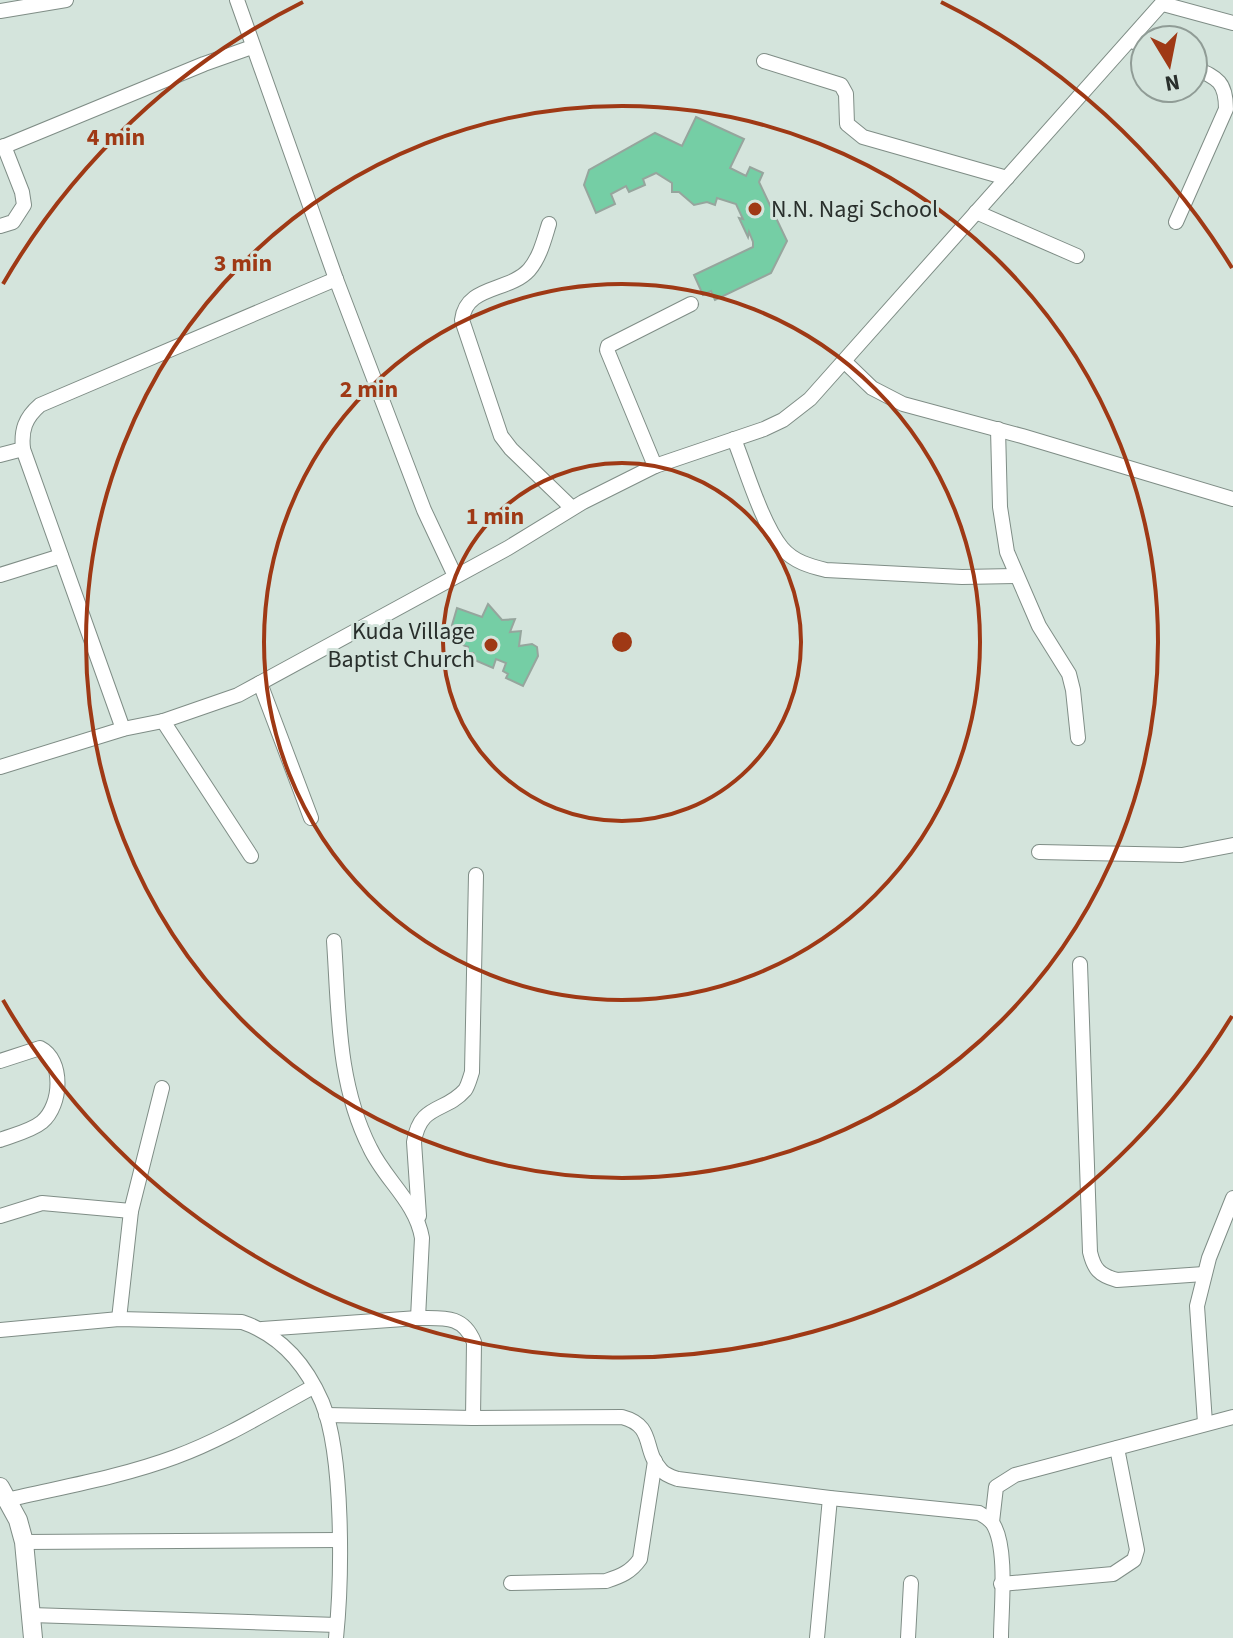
<svg xmlns="http://www.w3.org/2000/svg" width="1233" height="1638" viewBox="0 0 1233 1638" font-family="'Source Sans 3',sans-serif">
  <style>
    .building { fill: #75cea5; stroke: #96a59d; stroke-width: 2 }
    .lines { fill: none; stroke-linecap: round; stroke-linejoin: round }
    .minor-casing { stroke: #7f8d86; stroke-width: 16 }
    .major-casing { stroke: #7f8d86; stroke-width: 20 }
    .minor { stroke: #fff; stroke-width: 14 }
    .major { stroke: #fff; stroke-width: 18 }
    .ring { fill: none; stroke: #9f3915; stroke-width: 4 }
    .poi-dot { fill: #9f3915; stroke: #d4e4dc; stroke-width: 3 }
    .labels { text-anchor: middle; dominant-baseline: central; stroke-width: 6; stroke-linejoin: round; paint-order: stroke }
    .poi-label { font-size: 24px; fill: #292f2c; stroke: #d4e4dc; text-anchor: start }
    .centre { fill: #9f3915; stroke: #d4e4dc; stroke-width: 4 }
    .ring-label { font-size: 24px; text-anchor: middle; font-weight: bold; fill: #9f3915; stroke: #d4e4dc; stroke-width: 6; stroke-linejoin: round; paint-order: stroke }
  </style>
  <rect width="100%" height="100%" fill="#d4e4dc"/>
  <!-- building -->
  <g class="building">
    <polygon points="696,117 744,139 730,168 746,176 750,167 763,173 759,182 787,241 771,273 715,300 711,291 703,295 694,275 753,247 753,242 749,232 748,237 739,218 743,219 736,204 717,198 715,205 707,202 694,205 679,192 672,192 672,183 656,173 643,179 645,185 629,192 626,186 611,194 615,204 596,213 584,185 589,170 655,133 682,146"/>
    <polygon points="488,604 502,620 515,619 510,632 521,631 519,646 532,644 537,647 538,656 523,686 506,678 508,674 503,671 506,663 496,659 493,668 470,658 473,653 468,653 468,647 448,639 457,608 482,617"/>
  </g>
  <g class="lines">
    <!-- minor casing -->
    <g class="minor-casing">
      <g id="minor">
        <polyline points="237,0 336,279 424,510 455,576"/>
        <polyline points="1163,4 1233,23"/>
        <polyline points="0,11 66,0"/>
        <polyline points="1130,40 1145,47"/>
        <polyline points="764,61 841,85 846,94 847,124 863,137 1007,178"/>
        <polyline points="0,148 204,64 252,47"/>
        <polyline points="976,212 1077,256"/>
        <path d="M1176 222 1226 109C1226 81 1217 78 1193 67"/>
        <path d="M549 224C544 240 540 257 529 270 509 292 466 285 462 320L501 436 511 449 572 508"/>
        <polyline points="0,226 13,222 24,205 22,192 4,146"/>
        <polyline points="844,361 872,388 903,404 1022,436 1233,499"/>
        <polyline points="998,429 1000,507 1007,552 1039,626 1069,674 1073,690 1078,738"/>
        <path d="M734 439C746 469 762 524 782 548 794 562 810 566 826 570L962 577 1015 576"/>
        <polyline points="0,455 23,449"/>
        <polyline points="655,466 607,350 608,346 691,304"/>
        <polyline points="0,575 61,556"/>
        <polyline points="260,683 311,818"/>
        <polyline points="163,721 251,856"/>
        <path d="M123 729 23 449C21 430 25 418 40 405L336 279"/>
        <polyline points="0,767 123,729 163,721 238,695 508,548 583,502 655,466 764,429 783,420 810,399 1165,0"/>
        <polyline points="1039,852 1182,855 1233,845"/>
        <path d="M334 941C339 1012 337 1083 370 1148 385 1180 416 1202 422 1238L418 1318"/>
        <path d="M1080 964 1090 1252C1094 1269 1099 1275 1117 1280L1204 1274"/>
        <path d="M0 1061 40 1048C64 1060 62 1105 42 1122 31 1131 13 1135 0 1140"/>
        <polyline points="0,1216 42,1203 131,1211"/>
        <path d="M419 1216 414 1142C420 1103 445 1113 465 1090 468 1086 470 1078 472 1072L476 875"/>
        <polyline points="119,1319 131,1211 162,1088"/>
        <path d="M262 1329 418 1318C444 1318 463 1315 474 1342L473 1418"/>
        <path d="M0 1330 119 1319 242 1322C280 1335 306 1365 322 1402 344 1456 342 1579 336 1638"/>
        <path d="M326 1415 473 1418 622 1417C656 1426 642 1450 661 1470 665 1475 672 1477 678 1479L830 1498 979 1513C984 1516 990 1519 993 1524 1008 1548 1001 1609 1001 1638"/>
        <polyline points="1205,1423 1197,1306 1209,1258 1233,1198"/>
        <path d="M7 1500C62 1487 121 1477 175 1457 224 1439 267 1412 313 1387"/>
        <polyline points="992,1522 996,1487 1015,1475 1233,1417"/>
        <polyline points="24,1542 339,1540"/>
        <path d="M511 1583 606 1581C621 1576 631 1572 640 1559L655 1461"/>
        <polyline points="1001,1584 1113,1574 1134,1560 1137,1550 1117,1448"/>
        <polyline points="31,1615 337,1625"/>
        <polyline points="817,1638 830,1498"/>
        <polyline points="908,1638 911,1583"/>
      </g>
    </g>
    <!-- major casing -->
    <g class="major-casing">
      <polyline id="major" points="0,1487 18,1520 24,1542 33,1638"/>
    </g>
    <!-- minor -->
    <use href="#minor" class="minor"/>
    <!-- major -->
    <use href="#major" class="major"/>
  </g>
  <!-- distance rings -->
  <g class="ring">
    <circle cx="622" cy="642" r="179"/>
    <circle cx="622" cy="642" r="358"/>
    <circle cx="622" cy="642" r="536"/>
    <path d="M1232 1016A715 715 0 0 1 3 1000M3 284A715 715 0 0 1 303 2M941 2A715 715 0 0 1 1232 268"/>
  </g>
  <!-- markers -->
  <g class="poi-dot">
    <circle cx="755" cy="209" r="8"/>
    <circle cx="491" cy="645" r="8"/>
  </g>
  <g class="labels">
    <!-- poi labels -->
    <g class="poi-label">
      <text x="771" y="209">N.N. Nagi School</text>
      <text x="475" y="631" text-anchor="end">Kuda Village<tspan x="475" dy="28">Baptist Church</tspan></text>
    </g>
  </g>
  <circle cx="622" cy="642" r="12" class="centre"/>
  <g class="ring-label">
    <text x="116" y="145">4 min</text>
    <text x="243" y="271">3 min</text>
    <text x="369" y="397">2 min</text>
    <text x="495" y="524">1 min</text>
  </g>
  <!-- north arrow -->
  <g transform="translate(1169 64) rotate(170)"><circle r="38" fill="#d4e4dc" stroke="#909c96" stroke-width="2"/>
  <path d="M0-6L14 30L0 20L-14 30Z" fill="#9f3915"/>
  <text y="-12" font-size="22" font-weight="bold" text-anchor="middle" fill="#292f2c">N</text>
  </g>
</svg>
